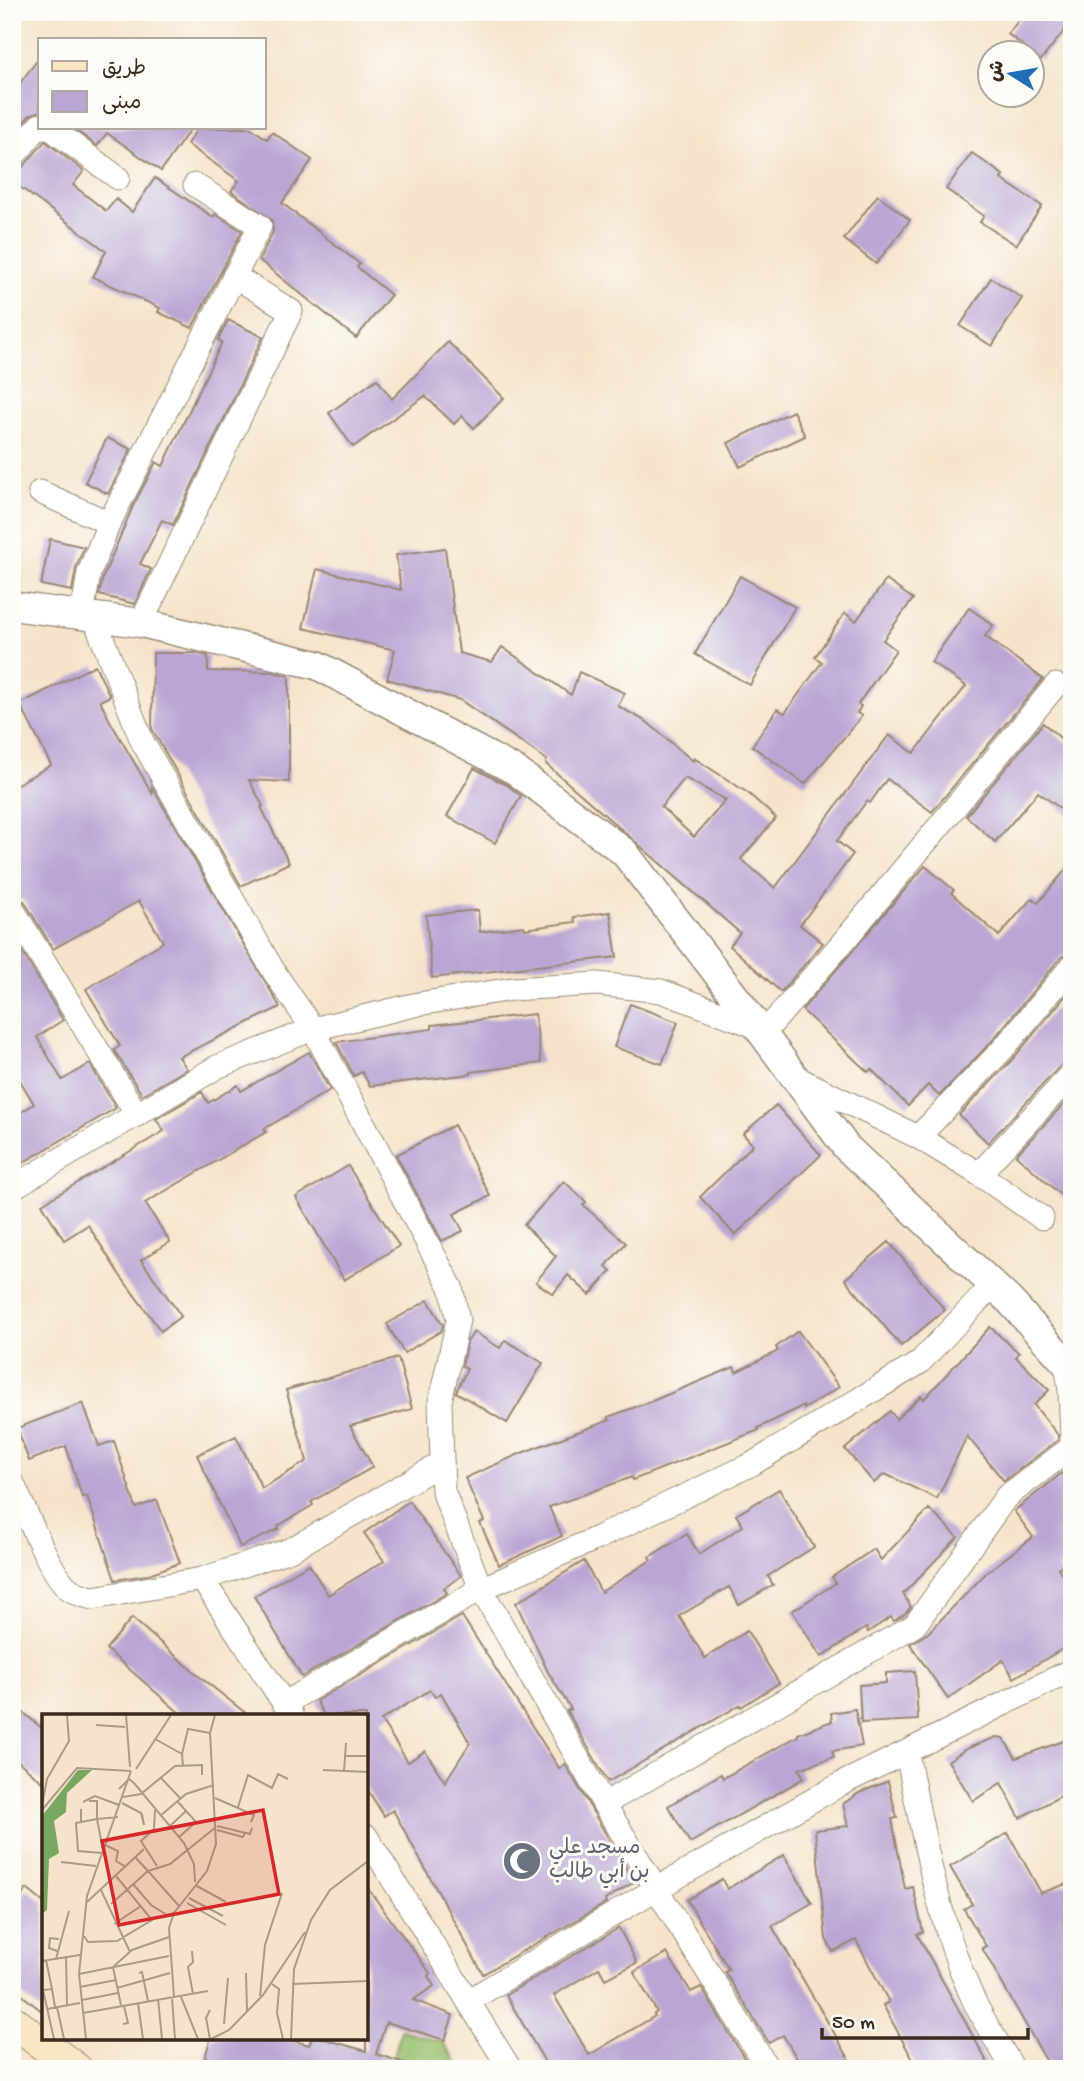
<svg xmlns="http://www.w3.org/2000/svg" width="1084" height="2081" viewBox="0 0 1084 2081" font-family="'Gochi Hand','Playpen Sans Arabic',sans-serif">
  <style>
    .green { fill: #99c16d; stroke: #6a7646; stroke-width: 2 }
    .building { fill: #b9a6d3; fill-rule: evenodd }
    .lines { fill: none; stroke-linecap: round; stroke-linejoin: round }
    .minor-casing { stroke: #988774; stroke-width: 25 }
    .tertiary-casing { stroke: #988774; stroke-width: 31 }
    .secondary-casing { stroke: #988774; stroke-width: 34 }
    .minor { stroke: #fff; stroke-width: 23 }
    .tertiary { stroke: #fff; stroke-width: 28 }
    .secondary { stroke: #fbe6c3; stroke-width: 32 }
    .labels { text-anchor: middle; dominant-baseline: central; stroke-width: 6; stroke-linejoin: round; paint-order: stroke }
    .worship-label { font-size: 21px; fill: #5b616d; stroke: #fdfcf7; text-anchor: start }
    .inset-road { fill: none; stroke: #ab9a86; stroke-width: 2 }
    .view { fill: #d62828; fill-opacity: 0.15; stroke: #d62828; stroke-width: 3.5 }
    .inset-edge { fill: none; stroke: #3b2a1e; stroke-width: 3.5 }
  </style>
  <rect width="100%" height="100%" fill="#fdfcf7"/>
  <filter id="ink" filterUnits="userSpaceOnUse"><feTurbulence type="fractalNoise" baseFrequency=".0143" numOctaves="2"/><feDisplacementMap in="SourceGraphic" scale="14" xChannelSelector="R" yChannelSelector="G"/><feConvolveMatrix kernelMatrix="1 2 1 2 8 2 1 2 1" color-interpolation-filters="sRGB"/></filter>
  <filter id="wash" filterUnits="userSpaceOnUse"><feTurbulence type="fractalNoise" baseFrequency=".00686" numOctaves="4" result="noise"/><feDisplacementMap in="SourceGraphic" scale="28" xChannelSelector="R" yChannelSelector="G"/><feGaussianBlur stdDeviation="1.57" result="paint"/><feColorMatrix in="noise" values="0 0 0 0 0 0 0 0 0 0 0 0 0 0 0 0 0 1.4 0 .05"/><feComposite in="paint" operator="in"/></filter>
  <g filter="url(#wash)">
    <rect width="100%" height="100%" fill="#f5e4cb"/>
    <!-- green -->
    <polygon class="green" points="401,2030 443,2042 461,2069 391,2069"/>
    <g id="blocks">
      <!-- building -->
      <g class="building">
        <polygon points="1025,12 1072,12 1072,21 1041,60 1008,34"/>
        <polygon points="40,57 40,111 30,115 12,136 12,93"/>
        <polygon points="73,128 191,128 161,171 107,133 97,146"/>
        <polygon points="198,128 251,128 267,139 272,132 312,160 282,203 360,264 357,267 391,295 356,338 259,260 273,232 272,220 231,191 239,181 187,144"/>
        <polygon points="45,141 84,171 73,185 106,211 116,199 132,212 155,178 213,217 215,214 242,231 192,328 158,312 160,308 93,277 106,251 12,181 12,172 23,167"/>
        <polygon points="972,153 1003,175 1001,179 1042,206 1016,245 980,222 984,216 946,189"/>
        <polygon points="878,195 910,220 876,264 844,239"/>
        <polygon points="991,278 1022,298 992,346 960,326"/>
        <polygon points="228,320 263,337 173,525 162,520 140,564 151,569 135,604 99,595 103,577 133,506 156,462 163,466 222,342 218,340"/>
        <polygon points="448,342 504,398 474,428 462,416 454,424 425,396 353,447 329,413 377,379 392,399"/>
        <polygon points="793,411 805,436 740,467 728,443"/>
        <polygon points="107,438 131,449 108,494 85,482"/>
        <polygon points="50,539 84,547 76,568 72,591 41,585"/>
        <path d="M445 548 459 653 492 662 502 647 571 695 579 672 625 693 618 706 647 722 693 761 694 758 748 793 776 818 741 859 775 888 889 735 914 753 966 686 931 662 969 608 993 625 985 636 1043 679 932 812 887 779 870 803 867 801 837 841 853 854 800 925 823 943 781 992 730 946 740 933 546 764 547 760 460 700 387 679 395 650 303 628 317 569 401 590 396 555ZM685 778 726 800 694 837 661 807Z"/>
        <polygon points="740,576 795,607 750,685 695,654"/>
        <polygon points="886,580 913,599 883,640 896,650 858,704 861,706 857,713 862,716 805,784 752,746 777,709 785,713 822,662 815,657 845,613 856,621"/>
        <polygon points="153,653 195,653 208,656 208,671 273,672 289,676 289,782 249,780 263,806 261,807 289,863 241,886 152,729"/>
        <polygon points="95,665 110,696 100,701 110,721 152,793 152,787 280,1007 179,1057 187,1069 142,1095 114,1050 120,1046 86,989 163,942 139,901 53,949 24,901 12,894 12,787 51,765 20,704"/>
        <polygon points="1043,723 1072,748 1072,817 1038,792 995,842 966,816"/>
        <polygon points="474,768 507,785 521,796 495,843 447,816"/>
        <polygon points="1072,862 1072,952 1061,957 992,1041 939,1096 928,1085 908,1106 871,1069 868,1072 802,1010 925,866 954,890 951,893 999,936 1032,898 1038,903"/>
        <polygon points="478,910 480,932 524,926 525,929 575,922 574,917 610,912 617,957 432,978 426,915"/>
        <polygon points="12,935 63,1020 37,1037 62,1080 90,1064 116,1108 12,1169 12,1118 34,1104 12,1067"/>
        <polygon points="1072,988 1072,1060 1062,1064 988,1143 959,1115 1012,1060"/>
        <polygon points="630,1004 678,1022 662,1064 614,1047"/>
        <polygon points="535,1014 541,1063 471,1072 471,1074 370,1086 362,1072 354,1076 336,1042 432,1029 432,1025"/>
        <polygon points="309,1052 330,1090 264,1129 266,1132 145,1203 170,1242 141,1260 181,1316 161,1331 119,1274 88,1225 64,1240 42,1204 164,1131 156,1119 202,1092 208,1103 238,1085 241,1091"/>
        <polygon points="1072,1095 1072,1205 1016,1155"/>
        <polygon points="776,1105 821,1155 735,1235 700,1197 753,1145 743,1134"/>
        <polygon points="454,1125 490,1196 454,1214 463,1231 442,1241 396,1155"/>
        <polygon points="348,1166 399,1246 344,1280 296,1197"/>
        <polygon points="564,1181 586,1202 583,1205 626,1243 606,1266 611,1271 590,1295 568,1275 553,1294 536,1282 556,1256 524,1225"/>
        <polygon points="889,1242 945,1310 901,1346 845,1279"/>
        <polygon points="428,1300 443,1325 441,1331 404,1353 387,1324"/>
        <polygon points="990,1327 1019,1353 1016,1357 1049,1390 1034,1405 1058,1435 1058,1440 1004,1481 967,1436 937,1499 885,1474 874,1483 845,1449 890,1411 896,1419 921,1396 924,1399"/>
        <polygon points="798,1331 839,1387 804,1409 803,1406 758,1428 759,1430 633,1480 632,1477 549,1507 562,1536 499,1565 480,1523 484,1521 465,1478 524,1452 610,1420 608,1417 652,1401 734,1367 736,1372 778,1351 776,1347"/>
        <polygon points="474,1332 500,1348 505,1340 543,1363 507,1423 456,1392 467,1369 462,1366 467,1342"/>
        <polygon points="398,1358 412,1409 350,1426 373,1467 311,1502 313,1505 278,1526 279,1529 240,1547 197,1455 236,1436 262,1488 307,1461 286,1390"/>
        <polygon points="83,1403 99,1446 114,1441 136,1508 157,1500 180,1563 146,1575 115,1580 87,1496 82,1497 66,1446 29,1461 17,1428"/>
        <polygon points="1072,1465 1072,1558 1058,1568 1072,1589 1072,1643 1014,1678 1003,1660 948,1699 910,1644 928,1633 986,1573 1033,1537 1014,1511"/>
        <polygon points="779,1489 814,1547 768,1576 773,1585 739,1605 729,1587 679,1616 705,1658 747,1631 779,1683 741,1707 740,1705 608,1782 567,1711 571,1709 548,1672 516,1603 584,1561 601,1592 651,1560 649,1557 687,1534 699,1554 743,1526 736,1515"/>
        <polygon points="409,1501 461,1576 444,1588 447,1593 302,1677 254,1596 309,1564 328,1595 384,1561 364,1533"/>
        <polygon points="929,1509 958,1537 903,1594 911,1607 905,1614 894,1621 891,1617 868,1632 866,1628 821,1657 792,1611 836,1583 832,1577 874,1549 881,1560"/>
        <path d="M462 1616 559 1768 565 1764 634 1882 605 1900 606 1903 483 1974 393 1810 384 1816 366 1787V1715H324L316 1701ZM430 1690 435 1697 441 1693 470 1743 445 1782 425 1751 408 1762 381 1720Z"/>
        <polygon points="132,1618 200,1677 248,1715 182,1715 106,1649"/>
        <polygon points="915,1671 918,1720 861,1723 859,1685 886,1683 886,1673"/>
        <polygon points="12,1703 44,1730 44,1783 12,1756"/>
        <polygon points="855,1709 862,1746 832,1751 834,1757 799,1769 804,1778 690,1843 668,1806 721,1774 723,1778 798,1736 798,1734 832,1721 831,1713"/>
        <polygon points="996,1737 1003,1738 1016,1758 1072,1738 1072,1790 1020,1818 1001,1783 973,1801 948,1761 966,1749"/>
        <polygon points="888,1781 897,1818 892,1819 905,1889 913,1887 923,1932 917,1934 991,2069 918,2069 883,2005 889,2002 856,1940 833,1952 826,1939 815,1830 848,1826 843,1804 859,1793"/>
        <polygon points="1008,1833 1041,1893 1072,1882 1072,2069 1051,2069 982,1948 986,1946 964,1909 972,1904 950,1867"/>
        <polygon points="784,1855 812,1903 772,1926 855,2069 803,2069 783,2035 769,2043 725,1972 729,1970 687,1900 722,1879 727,1889"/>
        <polygon points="366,1886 430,1973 428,1976 434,1986 413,2000 453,2015 445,2040 386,2022 376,2054 405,2063 404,2069 230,2069 204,2061 211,2037 281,2037 309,2045 312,2037 318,2037 366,2051"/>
        <polygon points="27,1889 44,1903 44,2013 12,1987 12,1907"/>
        <polygon points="619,1928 637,1963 605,1979 599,1968 554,1995 589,2055 655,2016 654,2014 657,2012 634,1972 667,1953 691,1992 701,1987 751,2069 549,2069 506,1995"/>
      </g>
    </g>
  </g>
  <g filter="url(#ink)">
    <use href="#blocks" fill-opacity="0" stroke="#988774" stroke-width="2"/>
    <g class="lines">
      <!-- minor casing -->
      <g class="minor-casing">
        <g id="minor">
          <polyline points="50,128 118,178"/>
          <polyline points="12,158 40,125"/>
          <polyline points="40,492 109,523"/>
          <polyline points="82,615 89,573 109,523 260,226 195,185"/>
          <polyline points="94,617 142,741 274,972 313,1029 451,1287 458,1320 440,1402 443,1491 481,1589 595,1539 752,1464 919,1363 993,1285"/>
          <polyline points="141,623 291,311 234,276"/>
          <polyline points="12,908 137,1115"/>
          <polyline points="763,1034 849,935 1056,685"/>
          <polyline points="793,1076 918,1137 979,1174 1042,1218"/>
          <polyline points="918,1137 1002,1050 1072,966"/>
          <polyline points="979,1174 1072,1074"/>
          <polyline points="12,1188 217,1067 313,1029 418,1004 512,989 597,984 661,991 758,1027"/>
          <polyline points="1066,1363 1070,1390 1072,1438"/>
          <path d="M12 1482C24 1506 49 1572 68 1588 76 1594 83 1596 93 1598L202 1579 290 1550 442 1463"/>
          <polyline points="202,1579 291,1714"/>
          <polyline points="285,1703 481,1589 604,1804 768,2069"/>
          <path d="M907 1753C924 1838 938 1924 975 2003 986 2026 1001 2047 1013 2069"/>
          <polyline points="604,1804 915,1625 1006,1497 1072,1447"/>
          <polyline points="366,1836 510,2069"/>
          <polyline points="468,2001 656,1889 841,1784 1072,1670"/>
        </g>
      </g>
      <!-- tertiary casing -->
      <g class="tertiary-casing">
        <polyline id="tertiary" points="12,606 141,623 317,665 516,771 624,852 746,1011 846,1147 1009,1300 1066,1363 1072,1365"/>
      </g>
      <!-- secondary casing -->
      <g class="secondary-casing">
        <polyline id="secondary" points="12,2021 76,2069"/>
      </g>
      <!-- minor -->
      <use href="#minor" class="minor"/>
      <!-- tertiary -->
      <use href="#tertiary" class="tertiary"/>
      <!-- secondary -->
      <use href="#secondary" class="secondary"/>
    </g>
  </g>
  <!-- icons -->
  <defs>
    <g id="mosque-disc" transform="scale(2.0125)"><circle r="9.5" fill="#6b7280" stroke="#fdfcf7"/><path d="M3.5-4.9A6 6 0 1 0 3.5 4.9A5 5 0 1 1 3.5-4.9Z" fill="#fff"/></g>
  </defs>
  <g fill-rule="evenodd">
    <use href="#mosque-disc" x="522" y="1861"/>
  </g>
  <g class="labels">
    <!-- worship labels -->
    <g class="worship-label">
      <text x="549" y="1849">مسجد علي<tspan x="549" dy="24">بن أبي طالب</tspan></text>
    </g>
  </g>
  <!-- overview -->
  <g transform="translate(42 1714)">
    <rect width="326" height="326" fill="#f5e4cb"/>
    <path d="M36 56H50L25 79 24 98 12 107 17 139 7 145 5 196 0 200V102Z" fill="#7aa760"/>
    <path class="inset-road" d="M84 1 88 53M54 11 83 13M113 25 140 40 141 52M140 40 146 15 168 19M304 42H326M94 55 129 1M281 56 326 58M302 57 304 29M119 64 139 85M77 75 87 65 92 69 142 129 152 150 153 168M81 83 99 80 133 52 160 51V61M173 84 212 101 209 108M47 87H55V105L76 103M41 88 53 82 77 91M136 88 154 108 137 123M80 89 99 99 102 111 100 100M0 91 5 65 27 27 25 1M196 93 206 61 230 74 236 60 246 65M39 95V108L55 105 61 136M0 96 35 54 89 57M113 96 112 115 99 127 115 152M118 102 144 80 172 71M39 108 34 109 36 137 60 139M128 112 144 97M175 112 208 120 210 114M175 116 201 123 203 118M63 131 76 137 74 147 84 153M19 148 54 152M91 170 109 191 125 201 132 199M153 171 184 188M59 176 88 238M147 184 181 202M45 188 102 135M145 189 184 211M69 190 106 157 94 144M137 192 106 157 128 150 174 113M72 210 99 192M42 222 46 228 75 227 110 206 74 162M15 237 7 234 8 224 17 225M150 237 151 248 146 253 151 280M24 242 25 291M14 245 27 197M4 246 10 275M0 247 38 241M97 259 100 258 106 287M204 259 205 297M37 260 127 242M230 270 237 275 235 299 241 325M250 270 326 267M38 273 74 266M75 274 128 259M218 282 223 231 240 179M130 283 133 325M132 283 127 214 132 199 165 157 174 130 168 19 173 1M139 283 156 325M116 285 120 325M40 286 76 279M96 289 101 325M79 291 71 253 90 236 127 223M15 293 22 325M5 295 38 289M41 299 166 277M81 310 86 309 82 292M182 310 186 264M12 325 1 276 10 275 13 293M44 325 37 260 45 182 89 57M168 325 164 304 168 296M169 325 187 316 221 281 263 218M249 325 252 255 269 206 288 176 326 147"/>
    <path class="view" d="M221 96 237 180 77 211 60 127Z"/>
    <rect width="326" height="326" class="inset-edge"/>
  </g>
  <!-- margin -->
  <rect width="1084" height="2081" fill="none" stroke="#fdfcf7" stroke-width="42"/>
  <!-- legend -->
  <rect x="38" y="38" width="228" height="91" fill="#fdfcf7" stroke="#afa8a0" stroke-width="2"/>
  <rect x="52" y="61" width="35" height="10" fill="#fbe6c3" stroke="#afa8a0" stroke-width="2"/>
  <text x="102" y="74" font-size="21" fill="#3b2a1e">طريق</text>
  <rect x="52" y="91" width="35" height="21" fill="#b9a6d3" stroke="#afa8a0" stroke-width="2"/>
  <text x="102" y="108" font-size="21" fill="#3b2a1e">مبنى</text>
  <!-- north arrow -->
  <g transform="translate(1011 74) rotate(281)"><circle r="33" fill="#fdfcf7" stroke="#afa8a0" stroke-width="2"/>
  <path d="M0-5L12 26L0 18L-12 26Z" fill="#1f6fb2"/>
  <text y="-10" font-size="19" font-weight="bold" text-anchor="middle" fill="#3b2a1e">ش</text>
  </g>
  <!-- scale -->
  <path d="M822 2028v10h206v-10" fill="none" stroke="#3b2a1e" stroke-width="3.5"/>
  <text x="832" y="2028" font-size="21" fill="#3b2a1e" stroke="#fdfcf7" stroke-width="5" paint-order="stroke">50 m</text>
</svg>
